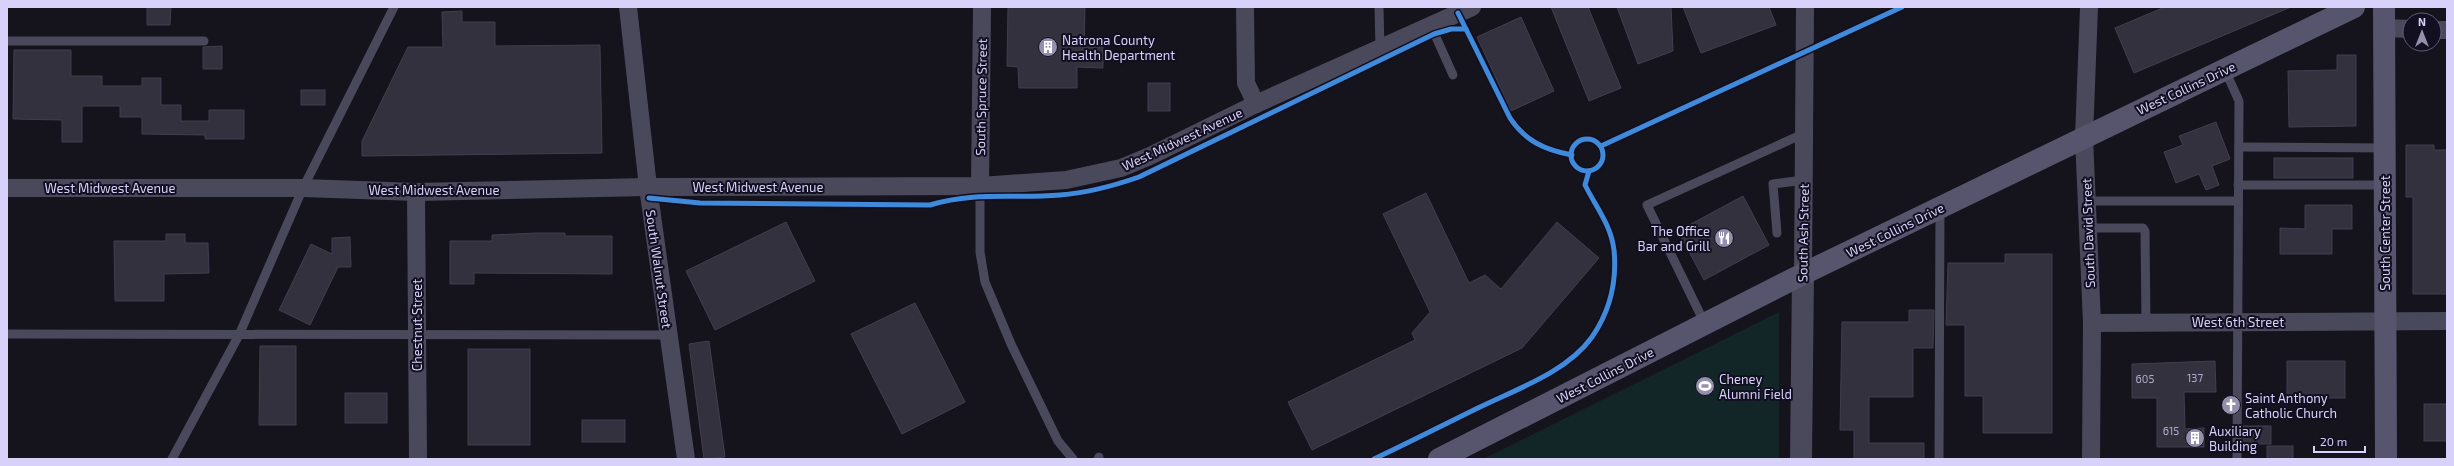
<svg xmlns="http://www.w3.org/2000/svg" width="2454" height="466" viewBox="0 0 2454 466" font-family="'Exo 2',sans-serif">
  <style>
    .green { fill: #122627 }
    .building { fill: #33313e; stroke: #423e4f }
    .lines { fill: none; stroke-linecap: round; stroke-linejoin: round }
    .service { stroke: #4a495c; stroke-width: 9 }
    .minor { stroke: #4a495c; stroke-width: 18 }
    .tertiary { stroke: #4a495c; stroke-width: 22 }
    .secondary { stroke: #57556e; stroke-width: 22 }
    .cycleway-casing { stroke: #120f20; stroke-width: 8 }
    .cycleway { stroke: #408adc; stroke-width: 5 }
    .labels { text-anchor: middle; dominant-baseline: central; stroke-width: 4; stroke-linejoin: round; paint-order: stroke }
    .number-label { font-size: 11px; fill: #afaacc }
    .poi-label { font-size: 13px; fill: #d8d2fb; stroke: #120f20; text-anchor: start }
    .street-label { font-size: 13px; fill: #d8d2fb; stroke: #120f20 }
  </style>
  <rect width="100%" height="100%" fill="#15131c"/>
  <!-- green -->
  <polygon class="green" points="1779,312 1779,459 1483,459"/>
  <!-- building -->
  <g class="building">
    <polygon points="147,7 171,7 170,25 147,25"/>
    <polygon points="1008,7 1085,7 1084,47 1103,47 1103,68 1077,67 1077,88 1019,88 1018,67 1007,66"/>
    <polygon points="1551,7 1588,7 1621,88 1589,101"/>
    <polygon points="1617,7 1671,7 1673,51 1638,64"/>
    <polygon points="1683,7 1769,7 1776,25 1701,53"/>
    <polygon points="2165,7 2291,7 2134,73 2115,28"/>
    <polygon points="462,11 462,22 495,22 495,46 600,45 602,153 362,156 362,141 408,47 443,47 442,12"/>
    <polygon points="1521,17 1554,91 1511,111 1477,37"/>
    <polygon points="222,46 222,69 203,69 203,47"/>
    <polygon points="14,50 71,50 71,76 102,76 102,86 142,86 142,78 161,78 161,105 181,105 181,121 209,121 209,110 244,110 244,139 205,139 205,135 142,134 142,117 120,117 120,106 82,106 82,142 62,142 62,120 13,119"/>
    <polygon points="2337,55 2356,55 2356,126 2289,127 2288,71 2337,70"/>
    <rect x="1148" y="83" width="22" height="28"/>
    <rect x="301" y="90" width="24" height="15"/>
    <polygon points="2216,122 2230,159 2212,166 2219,185 2206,190 2199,174 2176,183 2164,152 2183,145 2179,136"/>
    <polygon points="2406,145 2434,145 2434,150 2447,150 2447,294 2413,294 2413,197 2406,197"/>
    <rect x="2274" y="158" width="79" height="20"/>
    <polygon points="1426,193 1469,283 1485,275 1501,289 1557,222 1599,258 1522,348 1312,450 1288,402 1415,340 1412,333 1430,312 1383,214"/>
    <polygon points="1743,196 1769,245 1704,280 1678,231"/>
    <polygon points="2305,205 2352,205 2352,229 2332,229 2332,254 2280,254 2280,228 2305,229"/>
    <polygon points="786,222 815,281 715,330 686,271"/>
    <polygon points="536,233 565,233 565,236 612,236 612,274 474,273 474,284 450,284 450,241 492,241 492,235"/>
    <polygon points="166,234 185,234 185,243 208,243 209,273 164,274 164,301 115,301 114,241 166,241"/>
    <polygon points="350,237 351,267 338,267 310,325 279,310 311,244 332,254 332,238"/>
    <polygon points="2005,254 2052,254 2052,433 1983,433 1983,396 1965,396 1965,325 1946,325 1948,263 2005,263"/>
    <polygon points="915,303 965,402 902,434 851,334"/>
    <polygon points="1909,310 1934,310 1933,348 1913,348 1913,397 1869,397 1869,443 1924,443 1924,459 1854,459 1854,430 1840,430 1842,322 1909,322"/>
    <polygon points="709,341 725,457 704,459 689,344"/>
    <polygon points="260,346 296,346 296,425 259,425"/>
    <rect x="468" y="349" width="62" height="96"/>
    <polygon points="2215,361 2216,392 2184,392 2185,429 2204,428 2204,447 2157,447 2157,398 2132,398 2132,364"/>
    <rect x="2287" y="361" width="58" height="37"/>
    <rect x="345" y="393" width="42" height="30"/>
    <rect x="2424" y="404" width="23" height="37"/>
    <rect x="582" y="420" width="43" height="22"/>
    <rect x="2243" y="426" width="28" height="18"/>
    <rect x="2267" y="446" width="26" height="13"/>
  </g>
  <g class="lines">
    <!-- service -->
    <g class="service">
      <polyline points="1379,7 1380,50"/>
      <polyline points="1431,26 1453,75"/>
      <polyline points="7,41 204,41"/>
      <polyline points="2225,70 2239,101 2237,459"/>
      <polyline points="2239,147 2385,148"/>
      <polyline points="2238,185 2385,185"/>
      <polyline points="980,186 980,252 985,282 1011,344 1058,441 1073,459"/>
      <polyline points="2087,201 2238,201"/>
      <polyline points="2088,228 2143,228 2145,231 2146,323"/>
      <polyline points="1777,233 1773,184 1804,180"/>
      <polyline points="1705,324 1647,205 1805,133"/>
      <polyline points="7,334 669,335"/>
      <polyline points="172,459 239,335 303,188 394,7"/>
      <polyline points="1098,459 1099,457"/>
      <polyline points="1939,459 1940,209"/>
    </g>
    <!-- minor -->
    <g class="minor">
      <polyline points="628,7 648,187 686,459"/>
      <polyline points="1245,7 1246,83 1256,104"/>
      <polyline points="2089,7 2084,137 2092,323 2091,459"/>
      <polyline points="2385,28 2410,29"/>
      <polyline points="2434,30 2447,30"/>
      <polyline points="980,186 982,7"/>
      <polyline points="7,188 303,188 416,192 648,187 980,186 1066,180 1121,168 1150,156 1256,104 1472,7"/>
      <polyline points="416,192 418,459"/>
      <polyline points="1803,274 1805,7"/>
      <polyline points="2092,323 2447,321"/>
    </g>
    <!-- tertiary -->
    <polyline class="tertiary" points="1801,459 1803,274"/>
    <!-- secondary -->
    <g class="secondary">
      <polyline points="2384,7 2386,459"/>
      <polyline points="1439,459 1803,274 2354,7"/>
    </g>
    <!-- cycleway casing -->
    <g class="cycleway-casing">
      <g id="cycleway">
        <path d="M1458 13 1510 118C1525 141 1545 150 1572 155"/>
        <circle cx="1587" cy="155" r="16"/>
        <polyline points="1601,146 1902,7"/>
        <path d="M649 198 700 203 930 205C976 191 1013 199 1060 195 1087 193 1113 186 1139 177L1434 34 1451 29H1466"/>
        <path d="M1374 459C1410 442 1445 424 1480 407 1517 389 1567 372 1592 337 1610 311 1617 281 1614 250 1611 225 1596 207 1585 185L1589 171"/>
      </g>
    </g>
    <!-- cycleway -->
    <use href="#cycleway" class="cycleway"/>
  </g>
  <!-- icons -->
  <defs>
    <g id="building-disc" transform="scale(1)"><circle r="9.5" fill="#948fad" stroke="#120f20"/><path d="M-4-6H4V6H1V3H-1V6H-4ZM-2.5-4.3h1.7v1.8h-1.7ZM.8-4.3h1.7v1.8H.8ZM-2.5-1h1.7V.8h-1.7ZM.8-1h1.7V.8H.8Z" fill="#fff"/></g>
    <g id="restaurant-disc" transform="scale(1)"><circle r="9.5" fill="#948fad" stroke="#120f20"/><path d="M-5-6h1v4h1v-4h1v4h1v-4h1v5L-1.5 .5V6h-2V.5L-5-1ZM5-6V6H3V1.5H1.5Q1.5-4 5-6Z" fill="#fff"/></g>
    <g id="stadium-disc" transform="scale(1)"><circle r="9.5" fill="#948fad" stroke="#120f20"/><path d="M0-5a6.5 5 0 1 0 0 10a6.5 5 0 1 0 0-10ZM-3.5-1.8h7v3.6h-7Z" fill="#fff"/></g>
    <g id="church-disc" transform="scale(1)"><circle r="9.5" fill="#948fad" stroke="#120f20"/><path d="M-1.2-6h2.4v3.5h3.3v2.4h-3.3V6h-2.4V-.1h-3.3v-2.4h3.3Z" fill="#fff"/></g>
  </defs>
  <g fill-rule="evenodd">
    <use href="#building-disc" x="1048" y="47"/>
    <use href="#restaurant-disc" x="1724" y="238"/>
    <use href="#stadium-disc" x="1705" y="386"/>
    <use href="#church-disc" x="2231" y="405"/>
    <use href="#building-disc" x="2195" y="438"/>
  </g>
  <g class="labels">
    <!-- number labels -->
    <g class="number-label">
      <text x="2195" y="377">137</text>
      <text x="2145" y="378">605</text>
      <text x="2171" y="430">615</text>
    </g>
    <!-- poi labels -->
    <g class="poi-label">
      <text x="1062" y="40">Natrona County<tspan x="1062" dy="15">Health Department</tspan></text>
      <text x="1710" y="231" text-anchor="end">The Office<tspan x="1710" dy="15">Bar and Grill</tspan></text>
      <text x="1719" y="379">Cheney<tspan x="1719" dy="15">Alumni Field</tspan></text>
      <text x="2245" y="398">Saint Anthony<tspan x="2245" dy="15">Catholic Church</tspan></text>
      <text x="2209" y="431">Auxiliary<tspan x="2209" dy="15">Building</tspan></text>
    </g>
    <!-- street labels -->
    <g class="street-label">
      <text transform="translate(2186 88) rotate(-25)">West Collins Drive</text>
      <text transform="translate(981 97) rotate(-89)">South Spruce Street</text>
      <text transform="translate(1182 139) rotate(-25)">West Midwest Avenue</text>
      <text x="758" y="187">West Midwest Avenue</text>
      <text x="110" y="188">West Midwest Avenue</text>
      <text x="434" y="190">West Midwest Avenue</text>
      <text transform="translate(1895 230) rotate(-26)">West Collins Drive</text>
      <text transform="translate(1803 233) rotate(-89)">South Ash Street</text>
      <text transform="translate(2088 233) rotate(-92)">South David Street</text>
      <text transform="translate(2385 233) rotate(-90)">South Center Street</text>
      <text transform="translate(659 269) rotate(82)">South Walnut Street</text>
      <text x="2238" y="322">West 6th Street</text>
      <text transform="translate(417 325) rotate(-90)">Chestnut Street</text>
      <text transform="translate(1605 375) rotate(-27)">West Collins Drive</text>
    </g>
  </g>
  <!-- border -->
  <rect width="2454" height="466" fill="none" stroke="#d8d2fb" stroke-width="16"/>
  <!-- north arrow -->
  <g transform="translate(2422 32)"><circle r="19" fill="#120f20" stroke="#615d78"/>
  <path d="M0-3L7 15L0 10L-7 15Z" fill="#948fad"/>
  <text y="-6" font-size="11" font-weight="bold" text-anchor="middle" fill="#d8d2fb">N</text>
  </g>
  <!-- scale -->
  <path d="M2314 446v6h51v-6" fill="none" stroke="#d8d2fb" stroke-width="2"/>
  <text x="2320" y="446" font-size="12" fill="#d8d2fb" stroke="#120f20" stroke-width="3" paint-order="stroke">20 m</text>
</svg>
